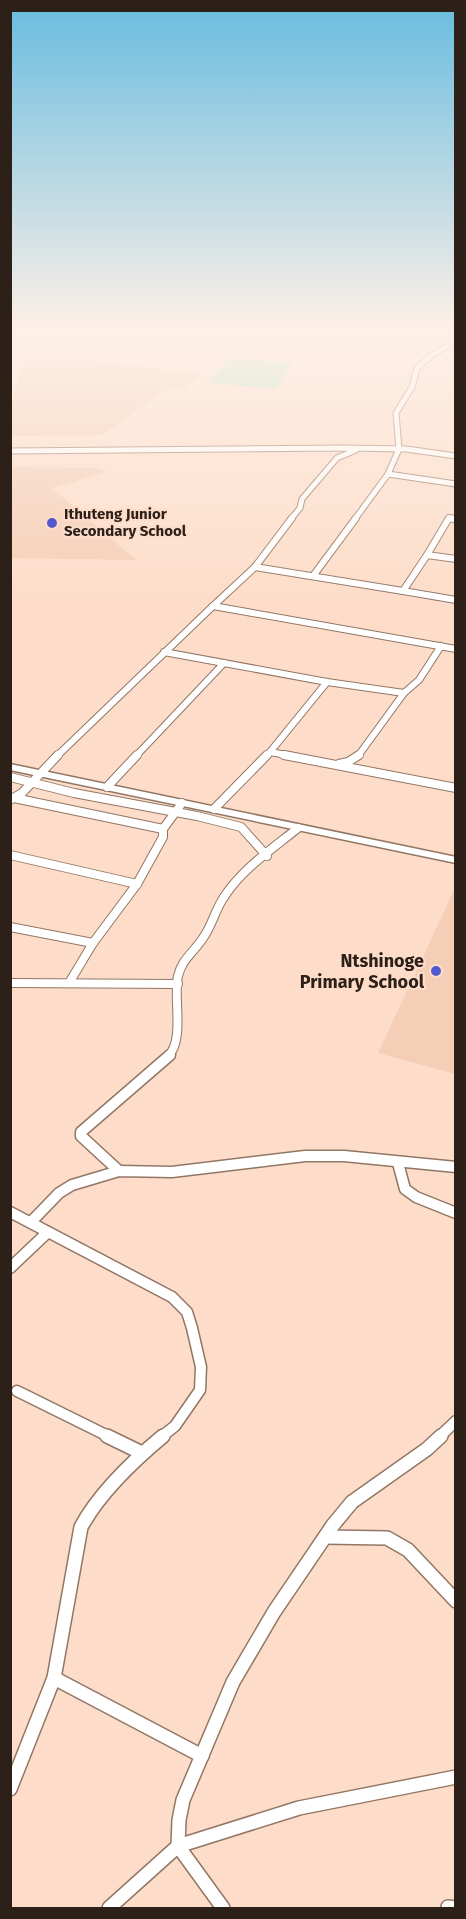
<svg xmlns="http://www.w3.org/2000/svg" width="466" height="1919" viewBox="0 0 466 1919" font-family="'Fira Sans',sans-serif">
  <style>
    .built { fill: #f4ceb6 }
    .green { fill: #a8e7c5 }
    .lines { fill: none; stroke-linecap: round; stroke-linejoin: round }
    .street-far4-casing { stroke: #927664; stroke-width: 7 }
    .street-far3-casing { stroke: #927664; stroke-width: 8 }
    .street-far2-casing { stroke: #927664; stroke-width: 10 }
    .street-far1-casing { stroke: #927664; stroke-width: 13 }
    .street-casing { stroke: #927664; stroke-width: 16 }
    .secondary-casing { stroke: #927664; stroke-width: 3 }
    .street-far4 { stroke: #fff; stroke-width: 5 }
    .street-far3 { stroke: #fff; stroke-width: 6 }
    .street-far2 { stroke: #fff; stroke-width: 8 }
    .street-far1 { stroke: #fff; stroke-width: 10 }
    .street { stroke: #fff; stroke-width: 13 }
    .secondary { fill: #fff; fill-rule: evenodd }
    .poi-dot { fill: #5458cf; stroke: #fdddc9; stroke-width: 2 }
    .labels { text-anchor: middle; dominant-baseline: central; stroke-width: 4.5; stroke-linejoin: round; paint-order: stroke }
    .far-poi-label { font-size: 15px; font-weight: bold; fill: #2c2019; stroke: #fdddc9; text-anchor: start }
    .poi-label { font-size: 18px; font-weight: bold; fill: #2c2019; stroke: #fdddc9; text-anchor: end }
  </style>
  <rect width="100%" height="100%" fill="#fdddc9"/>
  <!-- built -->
  <g class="built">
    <polygon points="23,359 86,360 204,374 182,390 169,388 102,435 11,436 11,411"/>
    <polygon points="11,467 97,468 106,472 52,488 136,560 11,558"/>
    <polygon points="455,888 455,1074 378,1053"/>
  </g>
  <!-- green -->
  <polygon class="green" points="228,358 292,363 276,389 210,383"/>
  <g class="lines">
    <!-- street-far4 casing -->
    <g class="street-far4-casing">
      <g id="street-far4">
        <polyline points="456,340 432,355 417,368 412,387 396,413 399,449 388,474 456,484"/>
        <polyline points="10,451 345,448 406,449 456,456"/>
        <polyline points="291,519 300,508 302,499 337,458 356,450"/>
        <polyline points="355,519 388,474"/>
        <polyline points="448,519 456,519"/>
      </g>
    </g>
    <!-- street-far3 casing -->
    <g class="street-far3-casing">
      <g id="street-far3">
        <polyline points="427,555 449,518 456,519"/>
        <polyline points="255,567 403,591 427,555 456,559"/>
        <polyline points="313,576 356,518"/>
        <polyline points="403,591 456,600"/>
        <polyline points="213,606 255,567 292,518"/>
        <polyline points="164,652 327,682 404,693 419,680 441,646"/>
        <polyline points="270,752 327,682"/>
        <polyline points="57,756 213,606 456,649"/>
        <polyline points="136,756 224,663"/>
        <polyline points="266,756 270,752 292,756"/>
        <polyline points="358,756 404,693"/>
      </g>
    </g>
    <!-- street-far2 casing -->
    <g class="street-far2-casing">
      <g id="street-far2">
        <polyline points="284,755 456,788"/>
        <polyline points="339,764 348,762 359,755"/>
        <polyline points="10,777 74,793 197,816 241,827 267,856"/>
        <polyline points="107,787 137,755"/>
        <polyline points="14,798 163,829 182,803"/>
        <polyline points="10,800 22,793 58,755"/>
        <polyline points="214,809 267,755"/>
        <polyline points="10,855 137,884"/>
        <polyline points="10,927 93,943"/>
        <polyline points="10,983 178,984"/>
        <polyline points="69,983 93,943 137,884 163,837 163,829"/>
        <path d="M168 1056C185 1041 173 997 178 976 182 959 194 952 203 938 212 926 215 910 224 897 242 869 272 849 298 828"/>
      </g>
    </g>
    <!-- street-far1 casing -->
    <g class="street-far1-casing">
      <g id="street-far1">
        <polyline points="398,1163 405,1189 416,1197 456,1213"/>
        <polyline points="119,1171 81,1136 81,1132 170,1055"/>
        <polyline points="10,1212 172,1297 187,1312 192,1328 201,1367 200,1390 175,1426 161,1437"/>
        <polyline points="32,1221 59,1193 72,1185 119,1171 172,1172 305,1156 344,1156 456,1167"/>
        <polyline points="10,1268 48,1232"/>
        <polyline points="17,1391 110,1437"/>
        <polyline points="439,1437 456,1421"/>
      </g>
    </g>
    <!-- street casing -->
    <g class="street-casing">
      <g id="street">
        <polyline points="107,1436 142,1453"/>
        <polyline points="325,1537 387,1538 408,1550 456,1601"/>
        <polyline points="54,1678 202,1756"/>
        <path d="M10 1789 54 1678 81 1527C100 1492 133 1461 163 1436"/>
        <polyline points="448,1907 456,1908"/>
        <polyline points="109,1908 178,1846 299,1808 456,1777"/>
        <polyline points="223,1908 178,1846 179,1820 183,1800 233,1682 274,1612 333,1525 352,1502 427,1449 441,1436"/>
      </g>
    </g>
    <!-- secondary casing -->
    <g class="secondary-casing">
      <polygon id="secondary" points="10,764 456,857 456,863 10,770"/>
    </g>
    <!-- street-far4 -->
    <use href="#street-far4" class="street-far4"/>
    <!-- street-far3 -->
    <use href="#street-far3" class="street-far3"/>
    <!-- street-far2 -->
    <use href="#street-far2" class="street-far2"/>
    <!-- street-far1 -->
    <use href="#street-far1" class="street-far1"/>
    <!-- street -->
    <use href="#street" class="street"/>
    <!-- secondary -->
    <use href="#secondary" class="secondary"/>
  </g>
  <!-- sky -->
  <linearGradient id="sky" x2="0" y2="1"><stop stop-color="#68bce0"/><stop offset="0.55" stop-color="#fef0e7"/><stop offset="1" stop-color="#fef0e7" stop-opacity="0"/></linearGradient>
  <rect width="466" height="601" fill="url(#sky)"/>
  <!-- markers -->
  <g class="poi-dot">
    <circle cx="52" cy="523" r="6"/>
    <circle cx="436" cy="971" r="6"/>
  </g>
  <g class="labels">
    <!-- far-poi labels -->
    <g class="far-poi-label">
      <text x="64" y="514">Ithuteng Junior<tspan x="64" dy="17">Secondary School</tspan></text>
    </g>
    <!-- poi labels -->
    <g class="poi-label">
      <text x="424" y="961">Ntshinoge<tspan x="424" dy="21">Primary School</tspan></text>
    </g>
  </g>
  <!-- border -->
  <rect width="466" height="1919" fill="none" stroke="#2c2019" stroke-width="24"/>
</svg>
